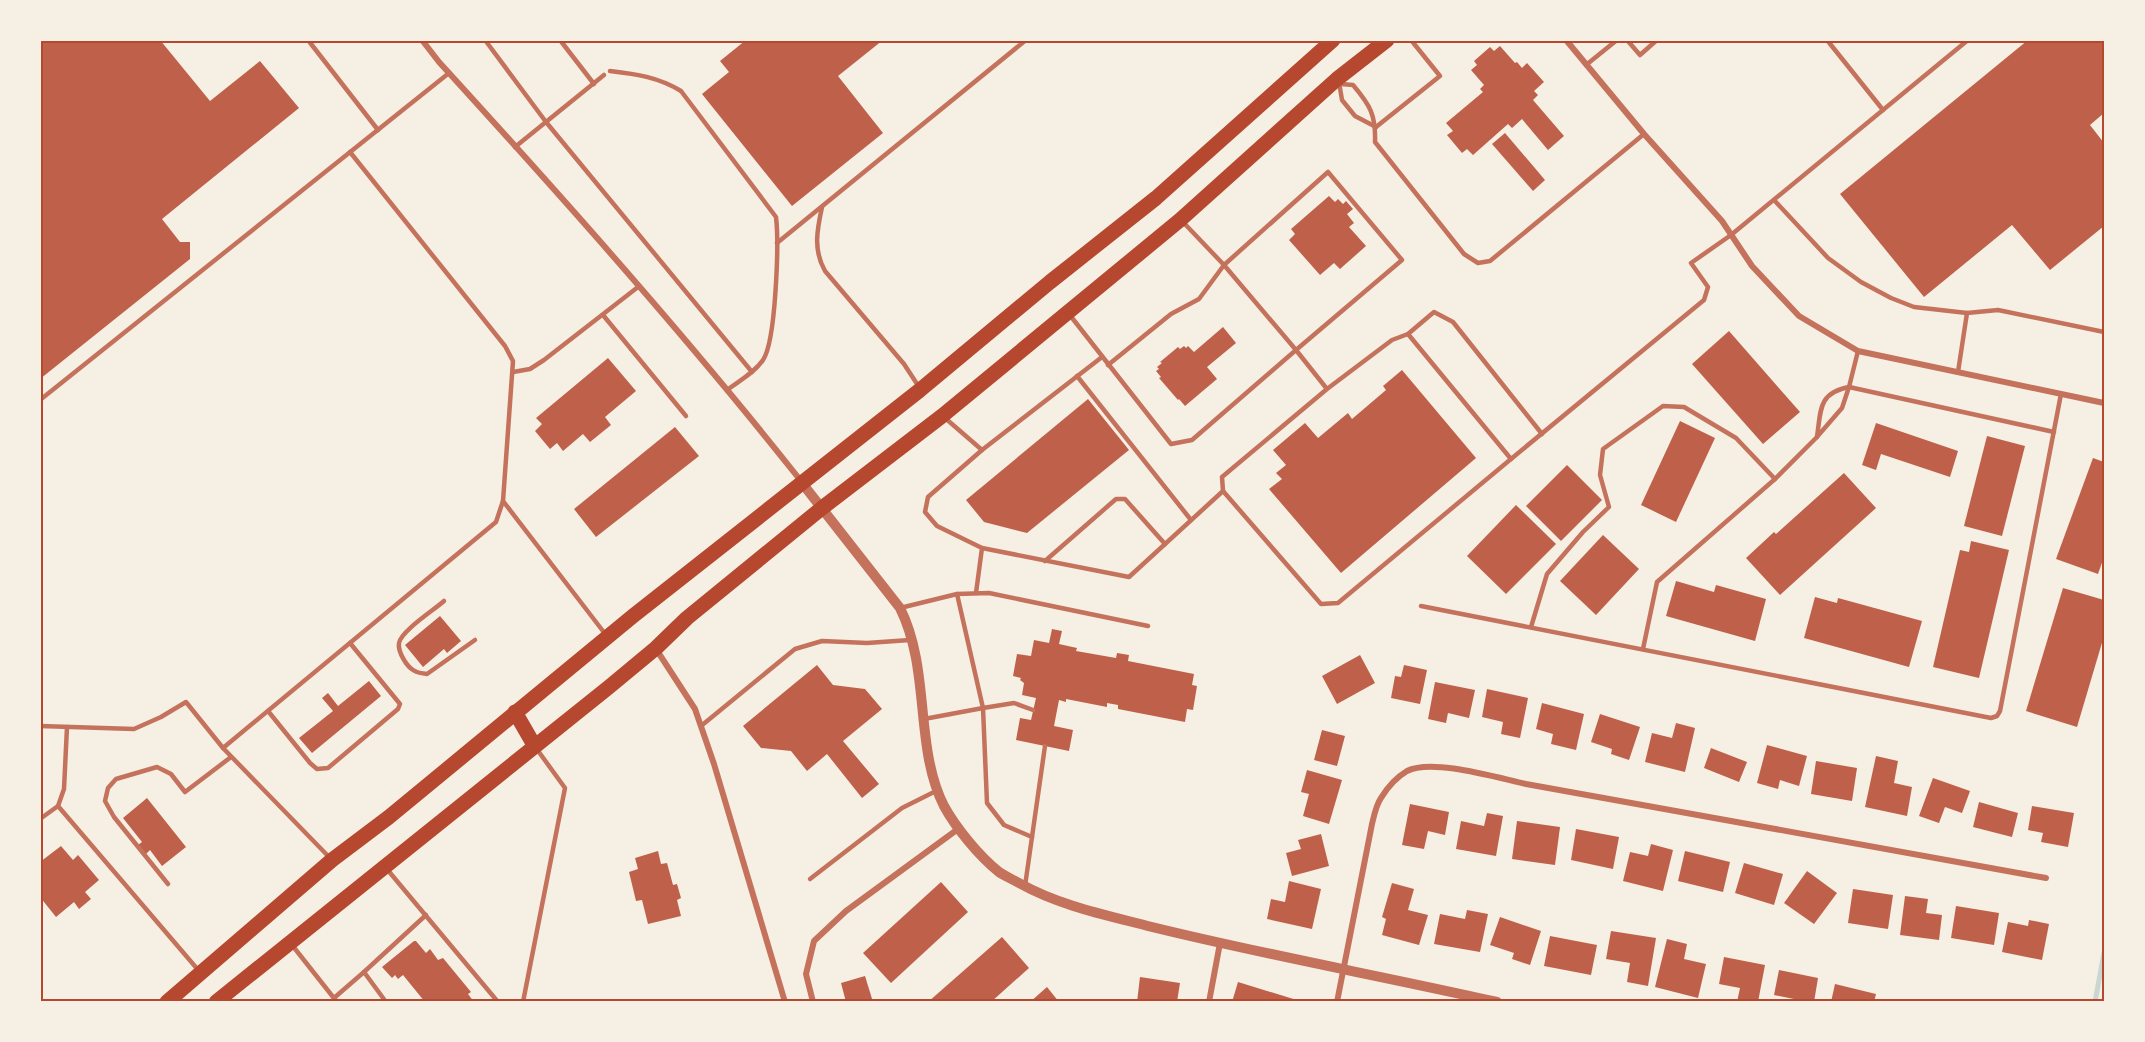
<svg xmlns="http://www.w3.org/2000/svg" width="2145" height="1042" viewBox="0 0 2145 1042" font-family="Spectral,serif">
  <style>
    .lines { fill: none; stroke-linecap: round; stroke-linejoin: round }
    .stream { stroke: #c9d6d2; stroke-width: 5 }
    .building { fill: #bf614a }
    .service { stroke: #c5725c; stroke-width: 4.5 }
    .minor { stroke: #c5725c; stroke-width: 6 }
    .tertiary { stroke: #c5725c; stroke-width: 10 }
    .primary { stroke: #b5482f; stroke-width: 15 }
    .neatline { fill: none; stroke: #b5482f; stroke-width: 2 }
  </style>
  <rect width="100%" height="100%" fill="#f6efe4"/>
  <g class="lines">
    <!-- stream -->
    <polyline class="stream" points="2095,1002 2104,953"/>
  </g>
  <!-- building -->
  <g class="building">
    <polygon points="40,40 160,40 210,101 260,61 299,108 162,219 180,242 190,242 190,259 40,379"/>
    <polygon points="746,40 883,40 838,76 883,133 792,206 702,94 729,72 720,61"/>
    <polygon points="2028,40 2104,40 2104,113 2090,125 2104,143 2104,226 2050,270 2012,225 1924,297 1840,194"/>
    <polygon points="1500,46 1515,63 1517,62 1522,68 1527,63 1544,82 1534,91 1538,95 1533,100 1564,136 1548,150 1522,119 1512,128 1508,124 1473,155 1467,149 1462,153 1447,135 1453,131 1446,123 1483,92 1480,89 1484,85 1471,70 1477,65 1474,61 1490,47 1494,51"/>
    <polygon points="1505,133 1545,180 1533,191 1492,144"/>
    <polygon points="1329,196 1335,202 1338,199 1343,204 1346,201 1353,209 1347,214 1354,223 1349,227 1366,246 1340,269 1334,263 1320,275 1289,240 1295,234 1291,229"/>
    <polygon points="1223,327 1236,343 1207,367 1217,379 1185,406 1179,399 1178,400 1159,378 1161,377 1156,371 1159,369 1157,367 1162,363 1160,362 1178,347 1180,349 1184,346 1186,348 1188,346 1194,352"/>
    <polygon points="1729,331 1800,412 1763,444 1692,364"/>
    <polygon points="608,358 636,391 605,417 611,425 590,442 583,434 563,451 557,443 550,449 535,431 542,424 536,418"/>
    <polygon points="1402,370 1476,458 1341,573 1269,489 1282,479 1276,473 1286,465 1273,450 1305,423 1318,438 1348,413 1352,419 1386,390 1383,386"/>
    <polygon points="1088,399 1129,450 1027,533 984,522 966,500"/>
    <polygon points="1680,421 1715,438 1676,522 1641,505"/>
    <polygon points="1876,423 1958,451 1950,477 1881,454 1876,470 1862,465"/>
    <polygon points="675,427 699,456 596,537 574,509"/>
    <polygon points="1987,436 2025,446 2002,536 1964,526"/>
    <polygon points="2093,458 2104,462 2104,557 2098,574 2056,559"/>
    <polygon points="1567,465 1602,500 1561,541 1526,506"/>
    <polygon points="1844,473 1876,508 1780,595 1746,558 1774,532 1776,534"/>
    <polygon points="1516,505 1556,544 1506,594 1467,556"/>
    <polygon points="1603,535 1639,569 1596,615 1560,581"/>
    <polygon points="1971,541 2009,550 1979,678 1933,667 1960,550 1969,552"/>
    <polygon points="1676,581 1714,592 1716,585 1766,599 1755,641 1666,616"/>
    <polygon points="2063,588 2104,600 2104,636 2077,727 2026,711"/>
    <polygon points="1815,597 1837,603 1838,598 1922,621 1909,667 1804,638"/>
    <polygon points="440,616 461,641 447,653 444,649 423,667 405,645"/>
    <polygon points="1052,629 1062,631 1059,644 1077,648 1076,651 1116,658 1117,653 1129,655 1128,661 1194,674 1192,685 1197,686 1193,710 1187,709 1185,722 1118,709 1118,705 1107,703 1107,707 1066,699 1066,702 1059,700 1054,726 1073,730 1069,751 1016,740 1020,718 1031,720 1036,698 1022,695 1024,683 1020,680 1021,678 1013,676 1017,654 1031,656 1034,640 1049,643"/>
    <polygon points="1360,655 1375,683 1337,704 1322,676"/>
    <polygon points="817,665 833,685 865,689 882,709 843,741 879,784 862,798 827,754 807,771 791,751 761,748 743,726"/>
    <polygon points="1404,665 1427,670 1420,704 1391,698 1395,676 1401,677"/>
    <polygon points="369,681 381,696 312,753 299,738 333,711 322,698 328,693 338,706"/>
    <polygon points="1435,682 1475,690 1469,718 1448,713 1446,723 1428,719"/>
    <polygon points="1487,689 1528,698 1520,738 1501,734 1503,722 1482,717"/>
    <polygon points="1542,703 1584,714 1576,750 1551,744 1553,734 1536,729"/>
    <polygon points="1600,714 1640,727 1629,760 1611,754 1612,749 1591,742"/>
    <polygon points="1676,723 1695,728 1685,772 1645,762 1652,733 1672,738"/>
    <polygon points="1322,730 1345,736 1337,766 1314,760"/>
    <polygon points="1767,745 1807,756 1799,786 1780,780 1778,789 1757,783"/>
    <polygon points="1711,748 1747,762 1739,782 1704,768"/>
    <polygon points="1876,756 1898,761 1894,783 1912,787 1907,816 1865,807"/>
    <polygon points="1816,761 1857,768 1852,801 1811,794"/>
    <polygon points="1307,770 1342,780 1329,824 1303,816 1309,794 1301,792"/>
    <polygon points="1933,778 1970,791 1962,813 1945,807 1939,823 1919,816"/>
    <polygon points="147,798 186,847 162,866 150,850 146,854 138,845 142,842 123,818"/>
    <polygon points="1979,802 2018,813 2012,837 1973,827"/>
    <polygon points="1410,804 1449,812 1445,835 1428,831 1424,849 1402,845"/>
    <polygon points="2032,806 2074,813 2068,847 2041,842 2043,833 2028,830"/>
    <polygon points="1487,813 1503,816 1496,856 1456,849 1461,821 1484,826"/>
    <polygon points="1517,821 1560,827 1555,865 1512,859"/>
    <polygon points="1576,829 1619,837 1613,869 1571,860"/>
    <polygon points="1321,834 1329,866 1292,876 1286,853 1301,849 1298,840"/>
    <polygon points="1651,844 1673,850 1663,891 1623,881 1630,852 1648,856"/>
    <polygon points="61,846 73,860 78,855 99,880 85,892 91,899 79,909 74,902 56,917 40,897 40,862"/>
    <polygon points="658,851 661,864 667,863 673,885 677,884 681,898 677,900 681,916 648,924 642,900 636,901 629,872 638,869 635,858"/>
    <polygon points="1685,851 1730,862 1723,892 1678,881"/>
    <polygon points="1744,863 1783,874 1774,905 1735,893"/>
    <polygon points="1807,871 1837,893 1814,924 1784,903"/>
    <polygon points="1289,881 1321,889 1312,929 1267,919 1271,899 1285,902"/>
    <polygon points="941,882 968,912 891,983 863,953"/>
    <polygon points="1392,883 1414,889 1408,910 1428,915 1419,945 1382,935 1386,919 1382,917"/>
    <polygon points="1853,889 1893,895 1888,929 1848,923"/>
    <polygon points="1905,896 1928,899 1926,913 1942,915 1939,940 1900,935"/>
    <polygon points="1956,906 1999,913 1994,945 1951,938"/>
    <polygon points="1467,910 1488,914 1480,952 1434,944 1440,914 1465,919"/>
    <polygon points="1500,917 1541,931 1530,965 1512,959 1514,953 1490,945"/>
    <polygon points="2029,920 2049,924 2042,960 2002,952 2008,922 2028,926"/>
    <polygon points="1611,931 1656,938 1648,986 1627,982 1630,963 1606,959"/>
    <polygon points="1550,936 1597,945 1591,975 1544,966"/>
    <polygon points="1002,937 1029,968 991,1002 928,1002"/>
    <polygon points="1667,939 1687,944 1684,959 1706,964 1698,998 1655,987"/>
    <polygon points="414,941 416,941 426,953 430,949 438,960 443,958 471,992 468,994 474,1002 425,1002 403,975 398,979 395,975 392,978 382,967"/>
    <polygon points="1724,957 1765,965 1758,1002 1737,1002 1740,988 1719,984"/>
    <polygon points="1779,970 1818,978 1814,1002 1793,1002 1794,999 1774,995"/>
    <polygon points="865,976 873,1002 846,1002 841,983"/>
    <polygon points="1140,977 1180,983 1177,1002 1137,1002"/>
    <polygon points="1238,982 1300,1001 1300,1002 1232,1002"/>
    <polygon points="1835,984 1876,994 1874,1002 1831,1002"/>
    <polygon points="1047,987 1059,1002 1030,1002"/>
  </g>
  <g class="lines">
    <!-- service -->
    <g class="service">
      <polyline points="308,40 378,130"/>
      <polyline points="485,40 546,122 752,372"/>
      <polyline points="560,40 594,84"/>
      <polyline points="1627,40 1640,55 1657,40"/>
      <polyline points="1827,40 1883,110"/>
      <polyline points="1586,65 1617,40"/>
      <path d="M610 71C636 74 658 77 681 91L776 217C779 243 776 341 763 360 754 373 739 381 727 390"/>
      <polyline points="1339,82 1342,100 1355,116 1376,127"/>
      <path d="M1341 84 1353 85C1370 105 1376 115 1375 142L1464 254 1478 263 1490 261 1644 134"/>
      <polyline points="1376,127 1440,76 1411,40"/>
      <polyline points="515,147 604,75"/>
      <polyline points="1774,200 1828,258 1861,282 1891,298 1914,307 1967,313 1998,310 2104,332"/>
      <path d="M822 207C817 230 813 250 825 271L904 364 919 387"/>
      <polyline points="777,243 1026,40"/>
      <polyline points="1069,314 1171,444 1192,440 1296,350 1224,265 1182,221"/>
      <polyline points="603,315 686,416"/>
      <polyline points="1408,334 1434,312 1453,322 1542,434"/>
      <polyline points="1108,365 1171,314 1199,299 1224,265 1328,172 1402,260 1296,350 1327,389 1222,477 1223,491 1321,604 1338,603 1511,459 1408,334 1392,340 1327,389"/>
      <polyline points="513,372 530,369 544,360 638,287"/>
      <polyline points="1958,372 1967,313"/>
      <polyline points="1077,376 1191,520"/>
      <polyline points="40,400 449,73"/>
      <polyline points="945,418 982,450 1102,357"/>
      <path d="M1817 437C1821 410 1818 393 1849 387L2054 432"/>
      <polyline points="1511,459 1704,300 1708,287 1691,263 1731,235 1968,40"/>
      <polyline points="503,501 606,635"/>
      <polyline points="982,548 1129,577 1223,491"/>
      <polyline points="1045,561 1116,499 1125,499 1165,544"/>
      <polyline points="976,593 982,548 937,526 925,512 928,497 982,450"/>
      <polyline points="957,594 983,708 1014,703 1033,710"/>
      <path d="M444 601C434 610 401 631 399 643 398 649 401 655 404 660 410 670 416 673 427 674L475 640"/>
      <polyline points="1421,606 1991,718 1997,716 2000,711 2061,394"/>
      <polyline points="900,608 957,594 989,593 1148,626"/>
      <polyline points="1531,627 1547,574 1583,532 1609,507 1600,475 1603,449 1663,406 1684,407 1736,438 1775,479"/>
      <polyline points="1643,649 1657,582 1775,479 1816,438 1842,408 1849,387 1858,351"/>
      <polyline points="268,711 310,763 317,769 328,768 398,709 400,704 350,643"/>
      <polyline points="924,719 983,708 987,803 1004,825 1032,837"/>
      <polyline points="40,726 134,729 161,717 186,702 223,748 496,522 503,501 513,361 505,346 350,152"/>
      <polyline points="701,726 795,649 822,641 867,643 910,640"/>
      <polyline points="223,748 330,858"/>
      <polyline points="58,806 199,971"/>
      <polyline points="40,819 58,806 64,789 67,727"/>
      <polyline points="386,868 498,1002"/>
      <polyline points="810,879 902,808 936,791"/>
      <polyline points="168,884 114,817 105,801 108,788 116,779 157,767 171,774 185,792 231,757"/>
      <polyline points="1025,886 1045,746"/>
      <polyline points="292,945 337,1002"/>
      <polyline points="364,972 426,915"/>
      <polyline points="334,998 364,972 386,1002"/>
      <polyline points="523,1002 565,788 536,748"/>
    </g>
    <!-- minor -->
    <g class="minor">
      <path d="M422 40 439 62C563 198 687 337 801 481"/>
      <polyline points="1566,40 1644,134 1722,221 1752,266 1799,316 1858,351 2104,403"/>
      <polyline points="656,649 695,709 714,764 785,1002"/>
      <polyline points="813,1002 806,974 814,941 846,911 958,829"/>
      <polyline points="1209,1002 1220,943"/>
      <path d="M1337 1002 1372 824C1374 816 1376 805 1381 798 1387 788 1397 777 1407 771 1432 758 1498 778 1526 784L2046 878"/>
    </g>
    <!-- tertiary -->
    <path class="tertiary" d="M802 483 900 608C931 670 914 747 944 806 956 828 979 856 999 872 1005 876 1012 879 1019 883 1060 906 1106 915 1152 927 1266 955 1382 976 1497 1002"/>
    <!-- primary -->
    <g class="primary">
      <polyline points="515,712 534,745"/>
      <polyline points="167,1002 332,860 389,817 633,616 920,390 1050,282 1156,198 1333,40"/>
      <polyline points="216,1002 609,687 656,648 687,618 822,508 942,416 1180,220 1337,79 1387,40"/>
    </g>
  </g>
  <!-- border -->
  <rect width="2145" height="1042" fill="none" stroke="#f6efe4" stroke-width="84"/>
  <rect x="42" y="42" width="2061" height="958" class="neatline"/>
</svg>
